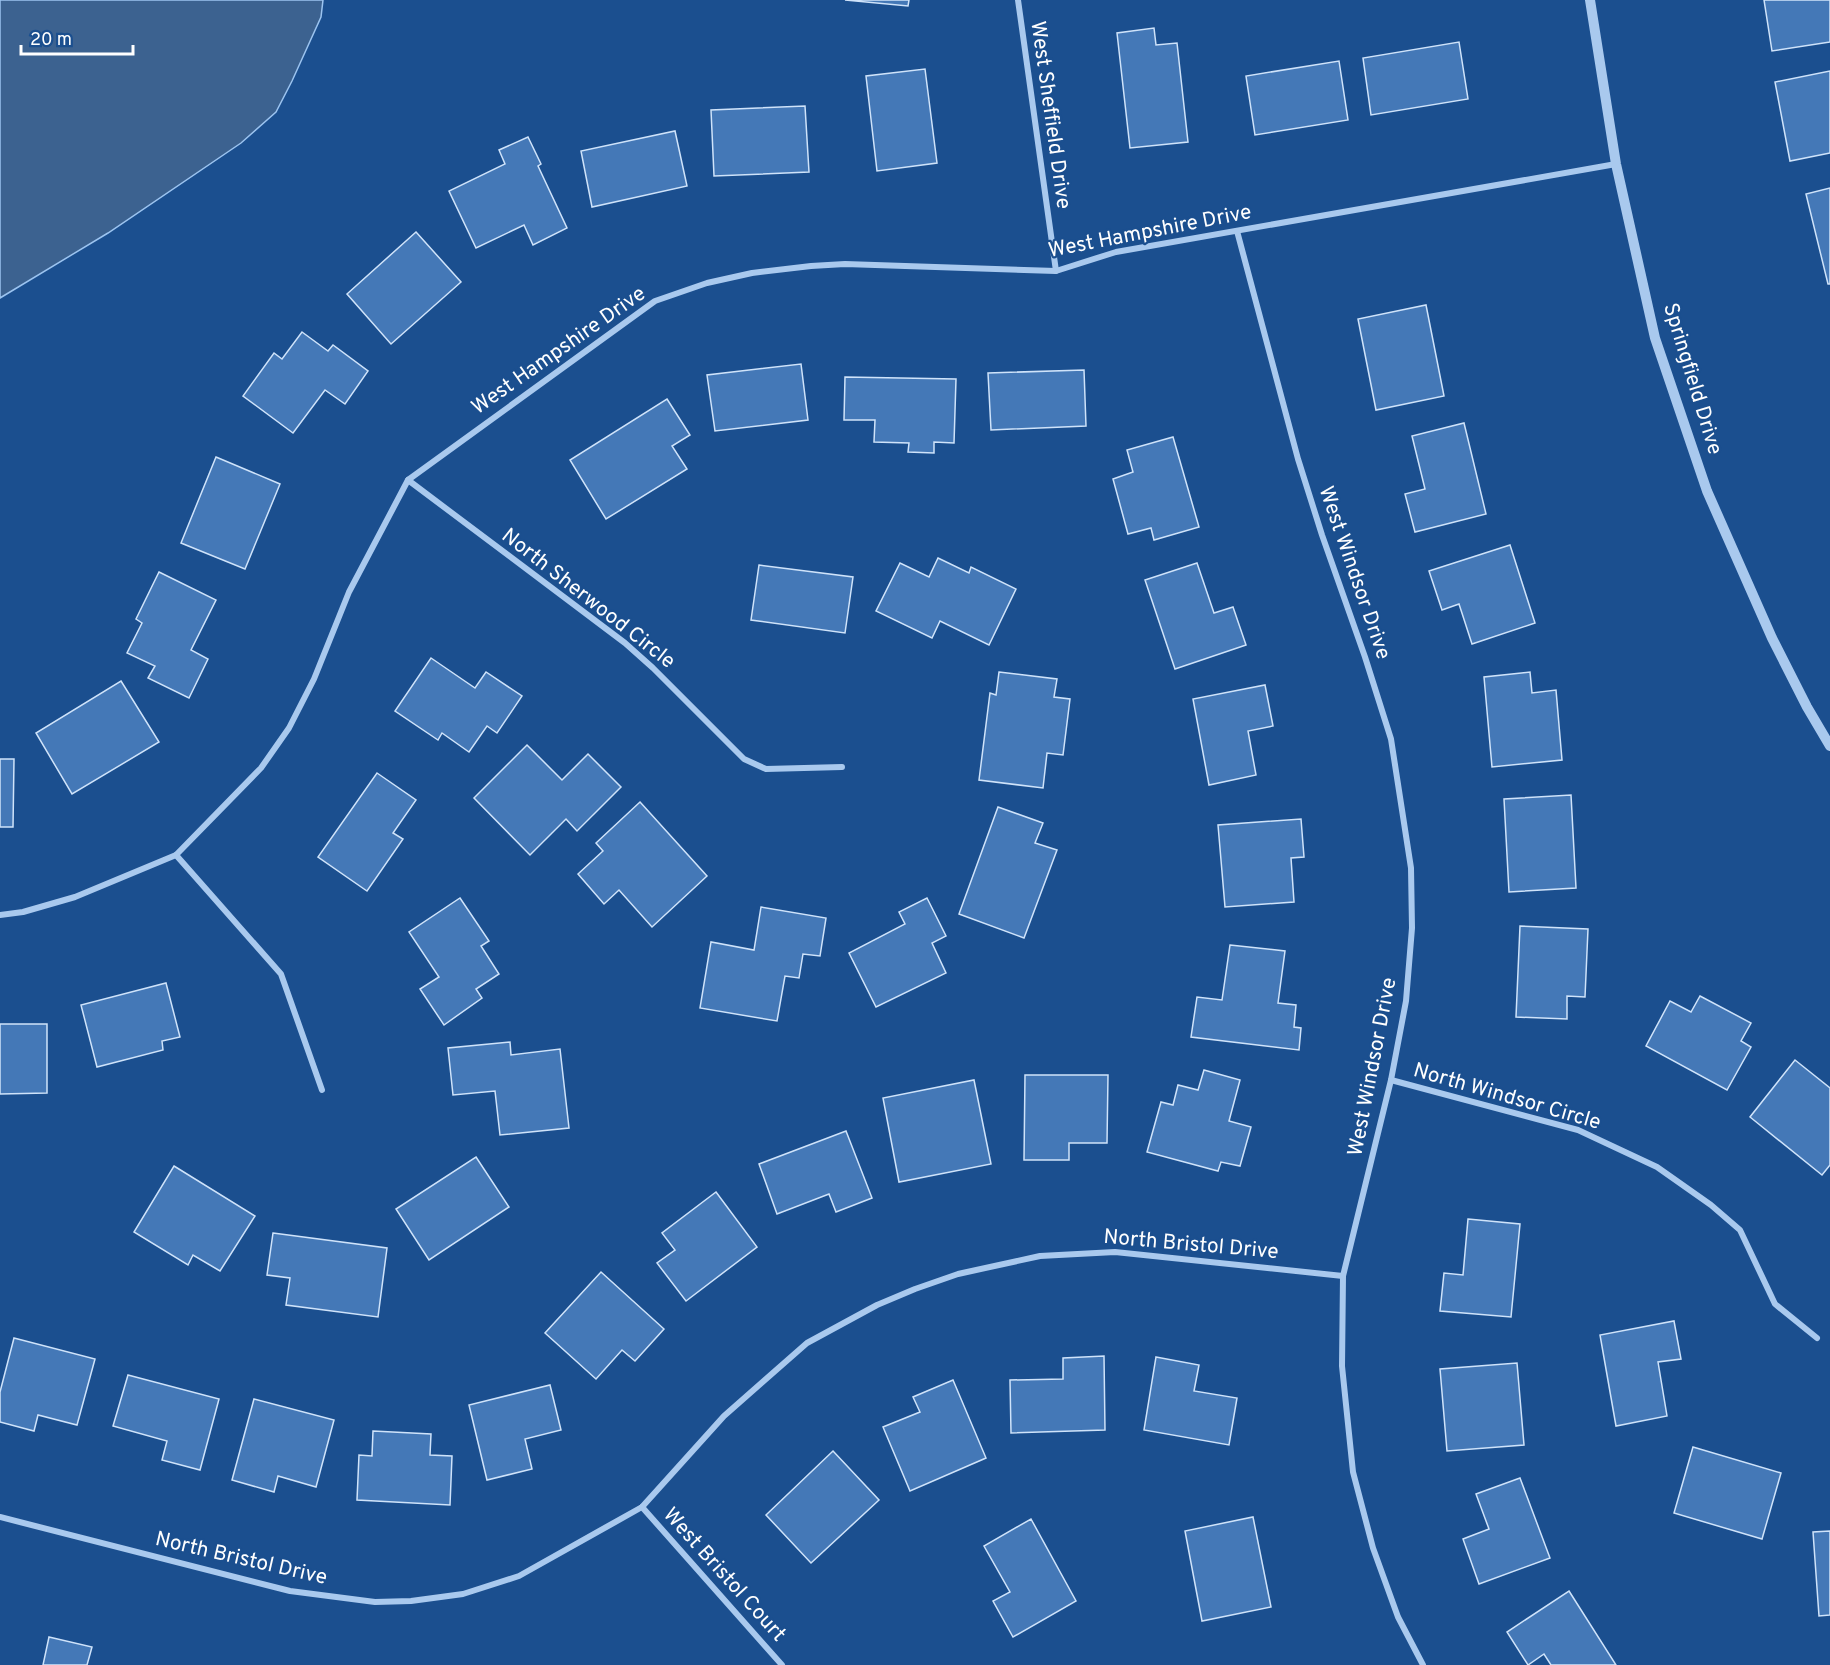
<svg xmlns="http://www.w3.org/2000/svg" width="1830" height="1665" viewBox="0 0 1830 1665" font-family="Overpass,sans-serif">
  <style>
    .water { fill: #3c6290; stroke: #9cc4f0; stroke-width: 1.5 }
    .building { fill: #4478b7; stroke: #cfe3fa; stroke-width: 1.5 }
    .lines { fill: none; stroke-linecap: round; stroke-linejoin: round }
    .minor { stroke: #a9c9ee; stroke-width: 6 }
    .tertiary { stroke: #a9c9ee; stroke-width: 10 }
    .labels { text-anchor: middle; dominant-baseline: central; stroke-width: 4.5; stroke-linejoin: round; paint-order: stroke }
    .street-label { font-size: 21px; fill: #fff; stroke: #1b4f8f }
  </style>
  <rect width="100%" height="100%" fill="#1b4f8f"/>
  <!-- water -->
  <polygon class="water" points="0,0 323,0 321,17 292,81 276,112 241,143 108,233 0,298"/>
  <!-- building -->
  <g class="building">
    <polygon points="845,0 909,0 908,6"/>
    <polygon points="1764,0 1830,0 1830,42 1772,51"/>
    <polygon points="1154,28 1156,45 1177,43 1188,142 1130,148 1117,33"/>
    <polygon points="1459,42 1468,99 1371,115 1363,58"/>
    <polygon points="1339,61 1348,120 1255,135 1246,76"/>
    <polygon points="925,69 937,163 877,171 866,76"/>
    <polygon points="1830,71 1830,153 1790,161 1775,82"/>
    <polygon points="805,106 809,172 714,176 711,110"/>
    <polygon points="675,131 687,186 592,207 581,151"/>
    <polygon points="528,137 541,164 538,166 567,228 533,245 524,225 476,248 449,191 505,164 499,150"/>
    <polygon points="1830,188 1830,284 1828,284 1806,194"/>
    <polygon points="416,232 461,282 391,344 347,294"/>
    <polygon points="1426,305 1444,396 1376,410 1358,319"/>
    <polygon points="302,332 328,351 333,345 368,371 345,404 325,390 293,433 243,396 274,353 282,359"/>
    <polygon points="801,364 808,420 715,431 707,375"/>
    <polygon points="1084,370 1086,426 991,430 988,373"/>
    <polygon points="845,377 956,379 954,443 934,442 934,453 908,452 909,443 874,442 875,420 844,420"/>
    <polygon points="667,399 690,435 672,446 687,469 606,519 570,460"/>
    <polygon points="1464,423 1486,514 1415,532 1405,494 1425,489 1412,436"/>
    <polygon points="1173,437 1199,527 1154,540 1151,528 1128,534 1113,479 1133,472 1127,450"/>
    <polygon points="216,457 280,484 245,569 181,543"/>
    <polygon points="1510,545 1535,623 1472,644 1459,604 1442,610 1429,571"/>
    <polygon points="938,558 969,573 971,567 1016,589 989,645 940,621 932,638 876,611 900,563 929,577"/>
    <polygon points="1197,563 1214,613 1233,607 1246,645 1175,669 1145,580"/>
    <polygon points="759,565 853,577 845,633 751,620"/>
    <polygon points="159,572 216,600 191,650 208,659 189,698 148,678 155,666 127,653 142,623 136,619"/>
    <polygon points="431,658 475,688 486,672 522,696 497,733 487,726 469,752 442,733 438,740 395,711"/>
    <polygon points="999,672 1057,679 1054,697 1070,699 1063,755 1047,753 1043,788 979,780 990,693 996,695"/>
    <polygon points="1530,672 1532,693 1556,690 1562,760 1492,767 1484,677"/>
    <polygon points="121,681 159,742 72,794 36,733"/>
    <polygon points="1265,685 1273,726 1248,731 1256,775 1209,785 1193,699"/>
    <polygon points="527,745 562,780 588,754 621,787 577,831 566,819 530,855 474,798"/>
    <polygon points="0,759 14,759 13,827 0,827"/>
    <polygon points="377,773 416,800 393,833 403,839 367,891 318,857"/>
    <polygon points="1571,795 1576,888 1509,892 1504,799"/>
    <polygon points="640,802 707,876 652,927 619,890 604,904 578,874 603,851 596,843"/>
    <polygon points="998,807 1043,823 1035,843 1057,850 1024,938 959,914"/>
    <polygon points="1301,819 1304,857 1291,858 1294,902 1225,907 1218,825"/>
    <polygon points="460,898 489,941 481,946 499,974 476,989 482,998 444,1025 420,989 439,977 409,932"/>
    <polygon points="927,898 946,936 932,943 946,973 876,1007 849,953 905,924 899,912"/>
    <polygon points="761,907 826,918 820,956 803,954 799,978 785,976 777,1021 700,1008 711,942 754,950"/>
    <polygon points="1520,926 1588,929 1585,997 1567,996 1567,1019 1516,1017"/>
    <polygon points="1230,945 1285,951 1278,1003 1296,1005 1294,1027 1301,1028 1299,1050 1191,1037 1197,997 1222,1000"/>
    <polygon points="166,983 180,1037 162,1041 163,1050 97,1067 81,1005"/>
    <polygon points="1700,996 1751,1023 1741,1041 1751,1047 1727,1090 1646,1046 1670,1001 1691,1012"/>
    <polygon points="0,1024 47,1024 47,1093 0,1094"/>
    <polygon points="510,1042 511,1055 560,1049 569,1128 500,1135 495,1091 453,1095 448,1048"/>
    <polygon points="1795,1060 1830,1088 1830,1165 1822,1175 1750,1117"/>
    <polygon points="1204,1070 1240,1080 1229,1121 1251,1127 1240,1166 1221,1162 1218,1171 1147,1152 1161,1102 1173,1105 1178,1085 1198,1090"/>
    <polygon points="1025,1075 1108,1075 1107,1143 1069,1143 1069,1160 1024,1160"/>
    <polygon points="974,1080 991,1164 899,1182 883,1098"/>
    <polygon points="846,1131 872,1198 836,1212 829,1194 777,1214 759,1164"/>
    <polygon points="476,1157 509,1207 429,1260 396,1209"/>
    <polygon points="174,1166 255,1216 220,1271 193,1255 188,1265 134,1232"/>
    <polygon points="716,1192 757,1247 686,1301 657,1263 675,1250 662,1233"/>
    <polygon points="1468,1219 1520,1224 1511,1317 1440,1311 1444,1273 1463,1275"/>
    <polygon points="273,1233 387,1248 378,1317 286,1305 290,1278 267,1275"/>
    <polygon points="601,1272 664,1329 635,1361 622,1350 596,1379 545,1333"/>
    <polygon points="1674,1321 1681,1359 1658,1362 1667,1416 1616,1426 1600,1335"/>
    <polygon points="14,1338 95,1359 77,1425 38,1415 34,1431 0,1422 0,1392"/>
    <polygon points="1104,1356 1105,1430 1011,1433 1010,1380 1063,1379 1063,1358"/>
    <polygon points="1156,1357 1199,1365 1194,1391 1237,1398 1229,1445 1144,1430"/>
    <polygon points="1517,1363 1524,1445 1447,1451 1440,1369"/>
    <polygon points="128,1375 219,1399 200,1470 162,1460 167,1441 113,1426"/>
    <polygon points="953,1380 986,1458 910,1491 883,1427 920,1412 913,1397"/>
    <polygon points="550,1385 561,1430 525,1439 532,1469 487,1480 469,1405"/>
    <polygon points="254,1399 334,1420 316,1487 278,1476 274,1492 232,1480"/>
    <polygon points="373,1431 431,1434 430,1455 452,1456 450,1505 357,1500 359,1455 372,1456"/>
    <polygon points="1693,1447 1781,1473 1762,1539 1674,1513"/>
    <polygon points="833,1451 879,1500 811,1563 766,1515"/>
    <polygon points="1520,1478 1550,1558 1479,1584 1463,1539 1489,1529 1476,1494"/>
    <polygon points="1253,1517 1271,1607 1202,1621 1185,1531"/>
    <polygon points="1031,1519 1076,1601 1013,1637 993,1601 1010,1592 984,1546"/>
    <polygon points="1830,1531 1830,1615 1819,1616 1813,1532"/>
    <polygon points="1569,1591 1616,1665 1551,1665 1544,1654 1528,1665 1507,1632"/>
    <polygon points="49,1637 92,1647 87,1665 43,1665"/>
  </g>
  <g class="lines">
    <!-- minor -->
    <g class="minor">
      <polyline points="1018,0 1056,271"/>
      <polyline points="1237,231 1298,459 1322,535 1365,657 1391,739 1411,868 1412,928 1406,1001 1391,1080 1343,1276 1342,1366 1353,1472 1373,1548 1398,1617 1423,1665"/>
      <polyline points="408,480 625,643 653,668 744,759 766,769 842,767"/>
      <polyline points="176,855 281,974 322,1090"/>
      <polyline points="0,915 23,912 75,897 176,855 261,768 289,728 314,679 349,592 408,480 655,301 707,283 752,273 811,266 845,264 1056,271 1116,252 1616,164"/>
      <polyline points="1391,1080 1578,1130 1657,1167 1711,1205 1740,1230 1775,1304 1817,1338"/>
      <polyline points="642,1507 782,1665"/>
      <polyline points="0,1517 290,1591 375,1602 411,1601 463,1594 519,1576 642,1507 724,1416 807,1343 877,1305 915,1289 958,1274 1040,1256 1115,1252 1343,1276"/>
    </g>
    <!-- tertiary -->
    <polyline class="tertiary" points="1590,0 1616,164 1655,338 1707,491 1772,638 1807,707 1830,746"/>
  </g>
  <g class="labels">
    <!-- street labels -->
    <g class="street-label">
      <text transform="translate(1050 115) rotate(82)">West Sheffield Drive</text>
      <text transform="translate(1150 232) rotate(-11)">West Hampshire Drive</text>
      <text transform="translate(559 351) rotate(-35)">West Hampshire Drive</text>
      <text transform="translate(1692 379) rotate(73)">Springfield Drive</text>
      <text transform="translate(1354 573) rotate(71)">West Windsor Drive</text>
      <text transform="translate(588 599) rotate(38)">North Sherwood Circle</text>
      <text transform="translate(1373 1067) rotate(-79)">West Windsor Drive</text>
      <text transform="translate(1507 1097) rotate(16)">North Windsor Circle</text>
      <text transform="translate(1191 1245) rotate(5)">North Bristol Drive</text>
      <text transform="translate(241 1559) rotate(13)">North Bristol Drive</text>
      <text transform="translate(724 1575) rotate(48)">West Bristol Court</text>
    </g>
  </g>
  <!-- scale -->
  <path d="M21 45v9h112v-9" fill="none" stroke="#ffffff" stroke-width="3"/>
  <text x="30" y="45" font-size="18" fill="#ffffff" stroke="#1b4f8f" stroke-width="4.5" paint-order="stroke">20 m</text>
</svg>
